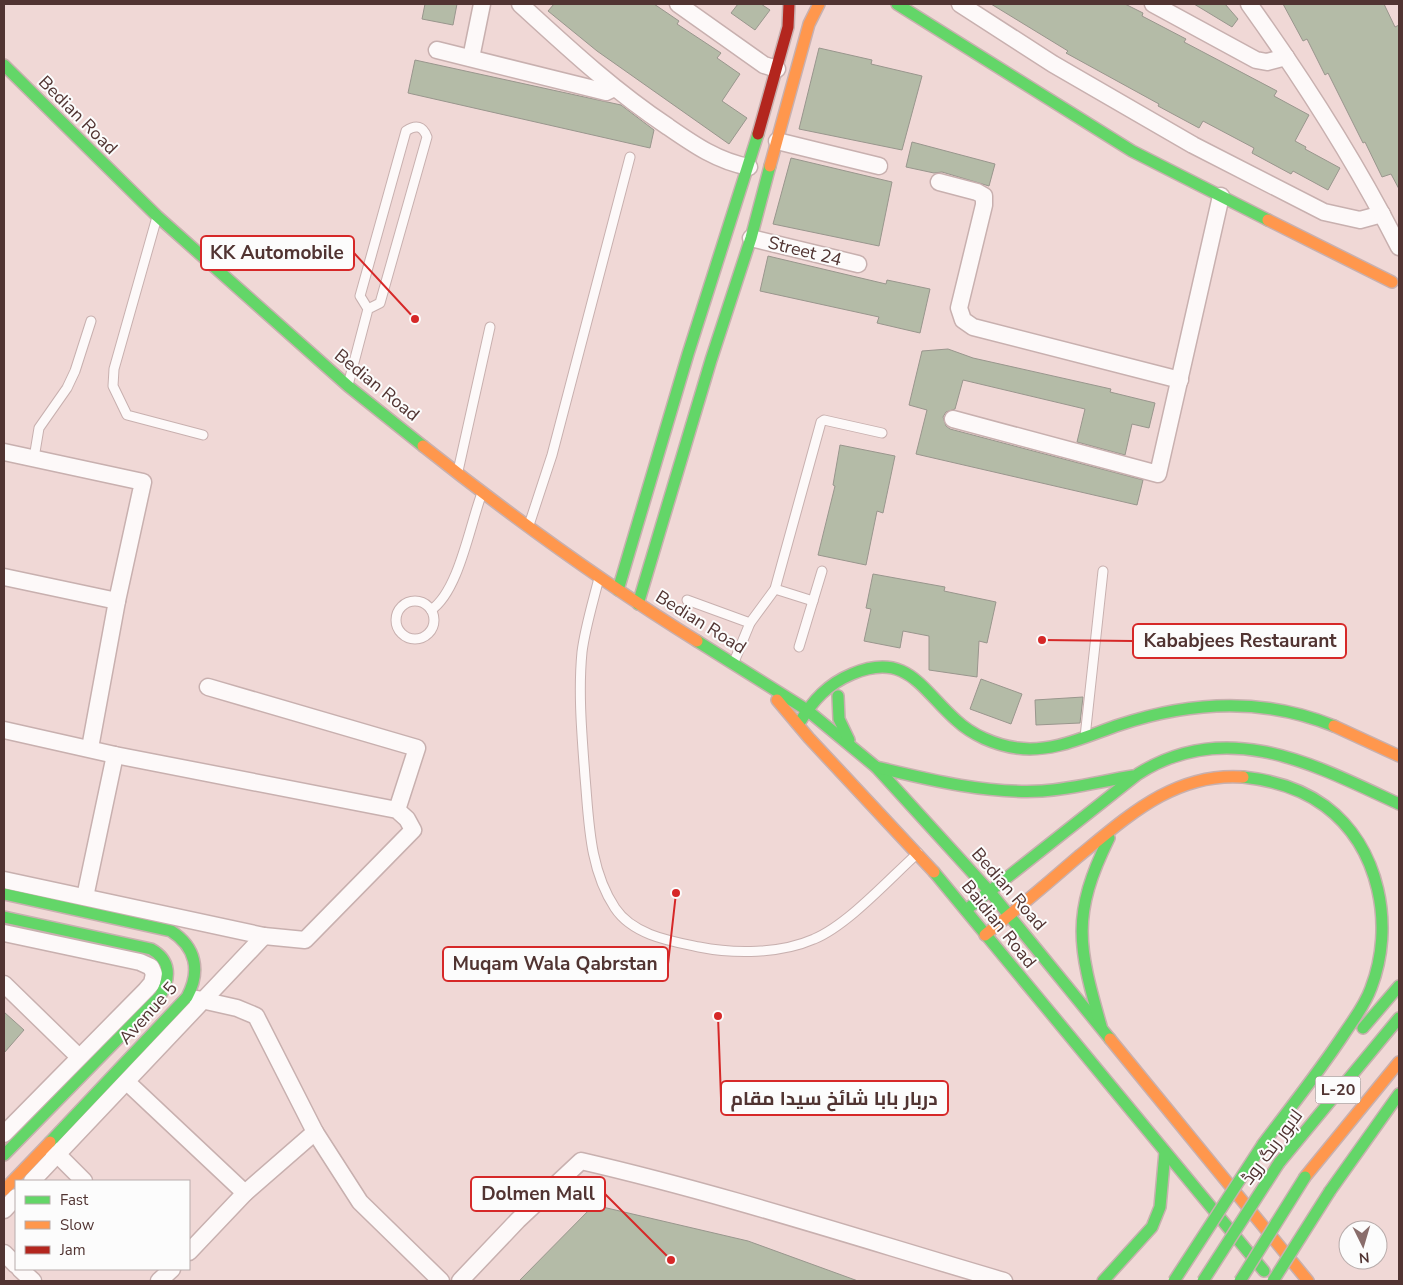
<svg xmlns="http://www.w3.org/2000/svg" width="1403" height="1285" viewBox="0 0 1403 1285" font-family="'Nunito Sans',Cairo,sans-serif">
  <style>
    .building { fill: #b4bba7; stroke: #99968d }
    .lines { fill: none; stroke-linecap: round; stroke-linejoin: round }
    .lane-casing { stroke: #c8b0af; stroke-width: 11 }
    .street-casing { stroke: #c8b0af; stroke-width: 19 }
    .fast-casing { stroke: #c8b0af; stroke-width: 14 }
    .slow-casing { stroke: #c8b0af; stroke-width: 14 }
    .jam-casing { stroke: #c8b0af; stroke-width: 14 }
    .lane { stroke: #fdf9f9; stroke-width: 9 }
    .street { stroke: #fdf9f9; stroke-width: 16 }
    .fast { stroke: #63d668; stroke-width: 11 }
    .slow { stroke: #ff974d; stroke-width: 11 }
    .jam { stroke: #b3261e; stroke-width: 11 }
    .fast-bridge-casing { stroke: #c8b0af; stroke-width: 14; stroke-linecap: butt }
    .fast-bridge { stroke: #63d668; stroke-width: 11 }
    .labels { text-anchor: middle; dominant-baseline: central; stroke-width: 4; stroke-linejoin: round; paint-order: stroke }
    .shield { fill: #fcfcfc; stroke: #84706f; stroke-width: 1 }
    .shield-label { font-size: 16px; font-weight: bold; fill: #513432 }
    .street-label { font-size: 18px; fill: #513432; stroke: #fcfcfc }
    .leader { fill: none; stroke: #d62828; stroke-width: 2 }
    .callout-dot { fill: #d62828; stroke: #fcfcfc; stroke-width: 2 }
    .callout { fill: #fcfcfc; stroke: #d62828; stroke-width: 2 }
    .callout-label { font-size: 19px; text-anchor: middle; font-weight: bold; fill: #513432 }
  </style>
  <rect width="100%" height="100%" fill="#f0d8d6"/>
  <!-- building -->
  <g class="building">
    <polygon points="425,4 457,4 453,25 422,19"/>
    <polygon points="554,4 654,4 679,21 677,24 721,53 717,58 740,74 722,101 747,118 729,144 597,51 548,11"/>
    <polygon points="738,4 761,4 770,10 755,30 731,13"/>
    <polygon points="991,4 1125,4 1143,13 1142,16 1186,39 1184,42 1277,91 1274,96 1309,115 1295,141 1306,147 1305,149 1340,168 1328,190 1293,171 1291,174 1252,153 1254,148 1203,121 1199,128 1158,106 1159,104 1066,53 1068,51"/>
    <polygon points="1194,4 1225,4 1238,19 1232,27"/>
    <polygon points="1283,4 1384,4 1395,27 1399,25 1399,189 1391,174 1382,177 1365,142 1363,143 1328,73 1325,75 1307,39 1303,41"/>
    <polygon points="819,48 872,60 871,64 922,76 902,150 799,129"/>
    <polygon points="415,60 621,105 654,130 650,148 408,93"/>
    <polygon points="912,142 995,164 989,186 942,172 934,173 906,167"/>
    <polygon points="791,158 892,182 879,246 773,224"/>
    <polygon points="768,256 886,284 887,280 930,289 920,333 877,323 879,317 760,291"/>
    <polygon points="948,349 973,358 1111,389 1110,392 1155,403 1149,428 1132,424 1125,455 1077,442 1085,409 963,380 955,409 946,412 943,417 946,426 950,429 1143,480 1137,505 916,454 927,410 909,405 922,351"/>
    <polygon points="840,445 895,456 883,513 877,511 866,565 818,555 835,486 833,485"/>
    <polygon points="873,574 945,587 944,591 996,602 987,643 979,641 977,677 929,670 929,636 903,631 900,648 864,641 871,609 866,608"/>
    <polygon points="981,679 1022,694 1011,724 970,709"/>
    <polygon points="1083,697 1080,723 1036,725 1035,700"/>
    <polygon points="4,1012 24,1030 4,1053"/>
    <polygon points="594,1205 748,1241 858,1281 519,1281"/>
  </g>
  <g class="lines">
    <!-- lane casing -->
    <g class="lane-casing">
      <g id="lane">
        <polyline points="157,217 114,369 113,386 127,415 203,435"/>
        <path d="M348 385 368 309 360 296 406 131C416 124 423 126 427 137L380 303 368 309"/>
        <polyline points="34,458 39,428 67,388 75,371 91,321"/>
        <polyline points="458,471 490,327"/>
        <polyline points="529,525 552,455 630,157"/>
        <path d="M599 578C593 602 585 628 582 652 578 693 582 736 585 777 589 821 589 869 615 908 633 935 670 941 699 947 734 954 780 954 814 939 848 925 890 878 918 853"/>
        <polyline points="775,589 813,601"/>
        <polyline points="687,600 750,623"/>
        <circle cx="415" cy="620" r="19"/>
        <path d="M431 610C459 591 470 524 482 493"/>
        <polyline points="799,647 822,571"/>
        <polyline points="734,662 750,623 775,589 821,422 824,420 882,433"/>
        <polyline points="1085,737 1103,571"/>
      </g>
    </g>
    <!-- street casing -->
    <g class="street-casing">
      <g id="street">
        <path d="M520 4C567 47 613 90 667 126 693 144 717 161 749 167"/>
        <polyline points="678,4 764,65 777,69"/>
        <polyline points="960,4 1053,64 1193,145 1324,212 1360,220 1382,214"/>
        <polyline points="1153,4 1256,60 1267,62 1286,57"/>
        <path d="M1249 4C1304 81 1356 162 1399 247"/>
        <polyline points="437,50 598,90 606,92 614,88"/>
        <polyline points="471,58 482,4"/>
        <polyline points="777,141 879,166"/>
        <polyline points="939,182 977,192 984,196 984,205 959,308 963,320 973,327 1180,380"/>
        <polyline points="751,238 858,264"/>
        <polyline points="953,419 1158,474 1221,196"/>
        <polyline points="4,452 143,482 117,601 90,748"/>
        <polyline points="4,577 117,601"/>
        <polyline points="208,687 417,748 397,810"/>
        <polyline points="4,730 115,755 397,810 407,819 413,830 305,940 264,936"/>
        <polyline points="4,880 264,936 32,1181"/>
        <polyline points="85,897 115,755"/>
        <polyline points="4,933 140,962 151,967 154,974 152,983 146,990 4,1134"/>
        <polyline points="4,984 79,1057"/>
        <polyline points="128,1083 245,1193"/>
        <polyline points="315,1132 360,1202 441,1281"/>
        <polyline points="50,1147 84,1181"/>
        <polyline points="4,1210 16,1197"/>
        <polyline points="189,1252 245,1193 315,1132 256,1016 237,1008 197,999"/>
        <polyline points="4,1253 16,1265"/>
        <polyline points="20,1269 33,1281"/>
        <polyline points="159,1281 172,1269"/>
        <path d="M460 1281 518 1220 581 1161C724 1194 864 1240 1004 1281"/>
      </g>
    </g>
    <!-- fast casing -->
    <g class="fast-casing">
      <g id="fast">
        <polyline points="897,4 1132,151 1268,220"/>
        <polyline points="4,65 157,216 348,386 423,446"/>
        <polyline points="618,590 688,354 758,134"/>
        <polyline points="638,604 711,360 751,238 770,166"/>
        <polyline points="697,641 807,710 876,767 990,892 1110,1039"/>
        <polyline points="838,696 839,719 849,740"/>
        <path d="M800 722C813 700 828 684 852 674 907 651 921 689 956 720 972 735 995 745 1017 748 1053 753 1086 736 1119 725 1191 701 1263 697 1334 726"/>
        <path d="M876 767C930 780 986 794 1042 791 1073 789 1102 781 1133 776"/>
        <path d="M1243 777C1271 780 1302 789 1325 806 1380 847 1395 926 1371 988 1365 1005 1354 1019 1344 1034 1319 1072 1290 1108 1263 1144"/>
        <polyline points="934,872 1264,1271"/>
        <path d="M4 894 171 931C196 947 201 971 187 997L50 1142"/>
        <path d="M966 910 1138 774C1227 717 1315 765 1399 804"/>
        <path d="M4 917 151 949C171 960 171 978 160 996L4 1155"/>
        <path d="M1101 1026C1078 946 1071 915 1109 838"/>
        <polyline points="1363,1028 1399,986"/>
        <polyline points="1279,1163 1399,1018"/>
        <polyline points="1330,1191 1399,1094"/>
        <polyline points="1103,1281 1152,1227 1160,1207 1165,1152"/>
      </g>
    </g>
    <!-- slow casing -->
    <g class="slow-casing">
      <g id="slow">
        <polyline points="770,166 809,24 819,4"/>
        <polyline points="1268,220 1392,282"/>
        <path d="M423 446C511 516 602 582 697 641"/>
        <polyline points="777,700 809,738 934,872"/>
        <polyline points="1334,726 1399,756"/>
        <path d="M985 935C1017 909 1048 883 1079 856 1128 816 1175 772 1243 777"/>
        <polyline points="1110,1039 1308,1281"/>
        <polyline points="1305,1177 1399,1062"/>
        <polyline points="4,1190 50,1142"/>
      </g>
    </g>
    <!-- jam casing -->
    <g class="jam-casing">
      <polyline id="jam" points="758,134 788,27 789,4"/>
    </g>
    <!-- lane -->
    <use href="#lane" class="lane"/>
    <!-- street -->
    <use href="#street" class="street"/>
    <!-- fast -->
    <use href="#fast" class="fast"/>
    <!-- slow -->
    <use href="#slow" class="slow"/>
    <!-- jam -->
    <use href="#jam" class="jam"/>
    <!-- fast-bridge casing -->
    <g class="fast-bridge-casing">
      <g id="fast-bridge">
        <polyline points="1174,1281 1263,1144"/>
        <polyline points="1203,1281 1279,1163"/>
        <polyline points="1240,1281 1305,1177"/>
        <polyline points="1273,1281 1330,1191"/>
      </g>
    </g>
    <!-- fast-bridge -->
    <use href="#fast-bridge" class="fast-bridge"/>
  </g>
  <g class="labels">
    <!-- shield labels -->
    <rect class="shield" x="1315.5" y="1076.5" width="45" height="27" rx="4"/>
    <g class="shield-label">
      <text x="1338" y="1090">L-20</text>
    </g>
    <!-- street labels -->
    <g class="street-label">
      <text transform="translate(78 115) rotate(45)">Bedian Road</text>
      <text transform="translate(805 251) rotate(14)">Street 24</text>
      <text transform="translate(377 385) rotate(39)">Bedian Road</text>
      <text transform="translate(701 622) rotate(32)">Bedian Road</text>
      <text transform="translate(1009 889) rotate(49)">Bedian Road</text>
      <text transform="translate(999 924) rotate(51)">Baidian Road</text>
      <text transform="translate(148 1013) rotate(-48)">Avenue 5</text>
      <text transform="translate(1272 1147) rotate(-53)">لاہور رنگ روڈ</text>
    </g>
  </g>
  <!-- callouts -->
  <path class="leader" d="M415 319L354 253M1042 640L1133 641M676 893L668 964M718 1016L721 1098M671 1260L605 1194"/>
  <g class="callout-dot">
    <circle cx="415" cy="319" r="5"/>
    <circle cx="1042" cy="640" r="5"/>
    <circle cx="676" cy="893" r="5"/>
    <circle cx="718" cy="1016" r="5"/>
    <circle cx="671" cy="1260" r="5"/>
  </g>
  <g class="callout">
    <rect x="201" y="236" width="153" height="34" rx="5"/>
    <rect x="1133" y="624" width="213" height="34" rx="5"/>
    <rect x="443" y="947" width="225" height="34" rx="5"/>
    <rect x="721" y="1081" width="227" height="34" rx="5"/>
    <rect x="471" y="1177" width="134" height="34" rx="5"/>
  </g>
  <g class="callout-label">
    <text x="277" y="259">KK Automobile</text>
    <text x="1240" y="647">Kababjees Restaurant</text>
    <text x="555" y="970">Muqam Wala Qabrstan</text>
    <text x="834" y="1105">دربار بابا شائخ سیدا مقام</text>
    <text x="538" y="1200">Dolmen Mall</text>
  </g>
  <!-- border -->
  <rect width="1403" height="1285" fill="none" stroke="#513432" stroke-width="10"/>
  <!-- legend -->
  <rect x="15" y="1180" width="175" height="90" fill="#fcfcfc" stroke="#b8acab"/>
  <rect x="25" y="1196" width="25" height="8" fill="#63d668" stroke="#b8acab"/>
  <text x="60" y="1205" font-size="15" fill="#513432">Fast</text>
  <rect x="25" y="1221" width="25" height="8" fill="#ff974d" stroke="#b8acab"/>
  <text x="60" y="1230" font-size="15" fill="#513432">Slow</text>
  <rect x="25" y="1246" width="25" height="8" fill="#b3261e" stroke="#b8acab"/>
  <text x="60" y="1255" font-size="15" fill="#513432">Jam</text>
  <!-- north arrow -->
  <g transform="translate(1363 1245) rotate(175)"><circle r="24" fill="#fcfcfc" stroke="#b8acab"/>
  <path d="M0-4L9 19L0 12L-9 19Z" fill="#896d6b"/>
  <text y="-8" font-size="14" font-weight="bold" text-anchor="middle" fill="#513432">N</text>
  </g>
</svg>
